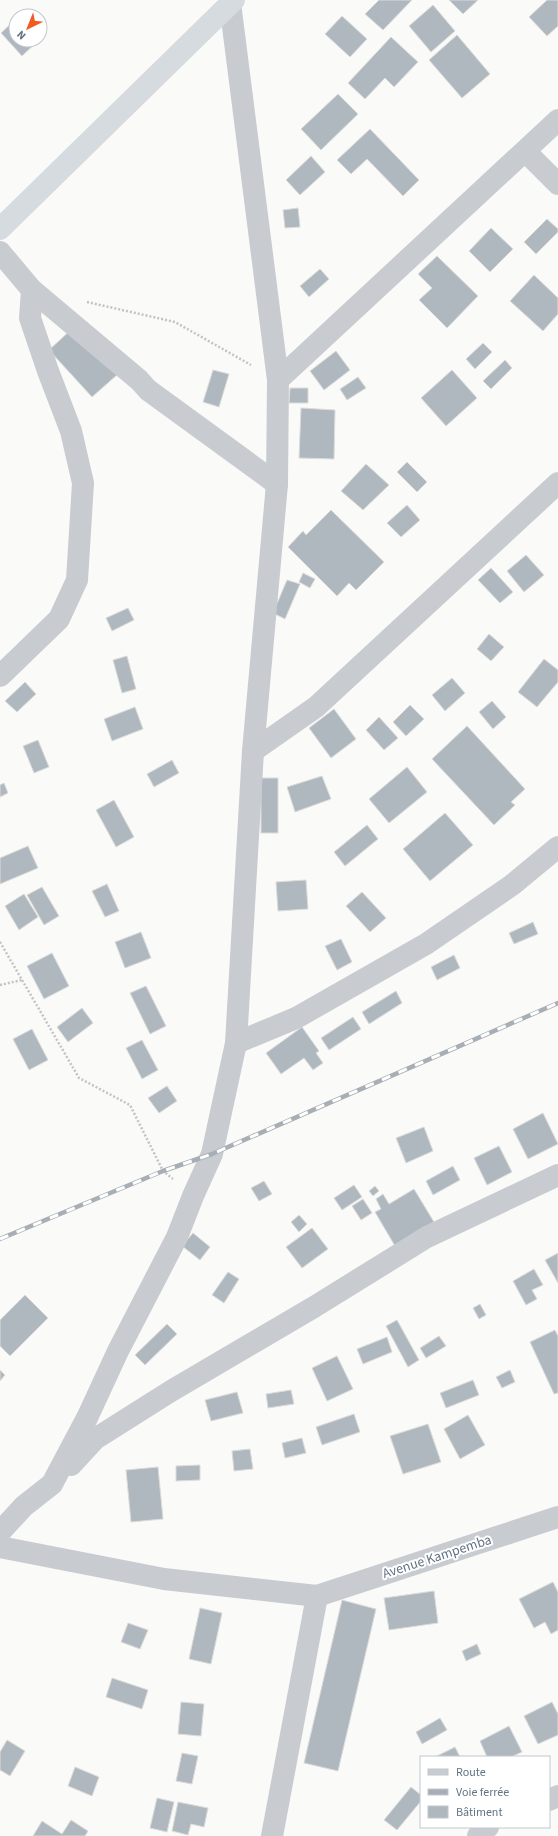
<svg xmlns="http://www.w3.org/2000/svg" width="558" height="1836" viewBox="0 0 558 1836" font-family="'Source Sans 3',sans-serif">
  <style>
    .building { fill: #b0b8bf; stroke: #dcdcda }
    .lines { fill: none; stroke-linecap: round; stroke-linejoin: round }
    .path { stroke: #c1c4c6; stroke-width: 2.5; stroke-dasharray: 2 2; stroke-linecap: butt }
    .street { stroke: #c8ccd0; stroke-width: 22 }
    .highway { stroke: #d6dbdf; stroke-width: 22 }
    .rail-casing { stroke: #a8aeb5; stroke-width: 4.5 }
    .rail { stroke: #fff; stroke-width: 3; stroke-dasharray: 9; stroke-linecap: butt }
    .labels { text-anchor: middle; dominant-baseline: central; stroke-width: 4; stroke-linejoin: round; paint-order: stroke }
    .street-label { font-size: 14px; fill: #637485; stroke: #fff }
  </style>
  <rect width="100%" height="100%" fill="#fafaf8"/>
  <!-- building -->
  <g class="building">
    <polygon points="379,0 412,0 383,30 365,14"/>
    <polygon points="449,0 478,0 463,14"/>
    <polygon points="547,0 558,0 558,26 547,36 529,17"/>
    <polygon points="433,5 455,31 431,52 409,26"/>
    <polygon points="342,16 367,39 350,57 325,34"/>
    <polygon points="16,19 16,40 39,40 22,56 1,33"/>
    <polygon points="457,35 490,74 462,98 429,60"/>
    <polygon points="391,37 418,62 394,87 385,78 365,99 348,83"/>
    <polygon points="338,94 358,114 321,150 301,129"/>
    <polygon points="370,129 419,180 403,196 367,159 351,174 337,160"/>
    <polygon points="311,156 325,172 300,195 286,180"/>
    <polygon points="298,208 300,227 285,228 283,210"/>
    <polygon points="547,219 558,229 558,232 536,254 524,242"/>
    <polygon points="491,228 513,249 490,272 469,251"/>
    <polygon points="437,256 478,296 447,328 419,300 432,288 418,274"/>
    <polygon points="320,269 329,279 309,297 300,286"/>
    <polygon points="534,275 558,298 558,314 543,331 510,301"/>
    <polygon points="74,327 118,374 92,397 49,350"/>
    <polygon points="483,343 492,352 475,369 466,359"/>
    <polygon points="336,351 350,370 324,390 310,371"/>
    <polygon points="505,360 512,368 491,389 483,381"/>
    <polygon points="213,370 229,374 219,407 203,402"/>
    <polygon points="452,370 477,398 446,426 421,398"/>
    <polygon points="358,377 366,388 347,400 340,389"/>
    <polygon points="290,388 308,388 308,403 289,403"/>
    <polygon points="301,408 335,410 334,459 299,458"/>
    <polygon points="407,462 427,482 417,492 397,472"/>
    <polygon points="366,464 389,485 363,510 341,491"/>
    <polygon points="407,505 420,520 401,537 387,523"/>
    <polygon points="331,510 384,562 356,590 349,583 337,596 288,547 303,531 306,535"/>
    <polygon points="526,555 544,575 524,592 507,571"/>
    <polygon points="491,568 513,592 500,603 478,580"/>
    <polygon points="303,573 315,579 310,588 299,582"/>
    <polygon points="287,580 300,584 285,619 273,613"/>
    <polygon points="128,608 134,620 112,631 106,618"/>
    <polygon points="489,634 504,647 491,661 477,649"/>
    <polygon points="127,656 136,689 122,693 113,660"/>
    <polygon points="544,659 558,670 558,682 537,707 518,692"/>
    <polygon points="452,678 465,693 445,711 432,695"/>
    <polygon points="25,682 36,694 17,712 5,701"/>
    <polygon points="492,701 506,717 493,729 479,712"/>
    <polygon points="410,705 424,719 406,736 393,722"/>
    <polygon points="135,707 143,729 112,741 104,719"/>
    <polygon points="334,709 356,739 331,758 309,728"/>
    <polygon points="379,717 398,738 384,750 366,730"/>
    <polygon points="467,726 525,789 511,802 515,805 494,825 432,759"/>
    <polygon points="38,740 49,767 34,773 23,746"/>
    <polygon points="172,760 179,773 154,787 147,774"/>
    <polygon points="407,767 427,792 389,823 369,799"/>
    <polygon points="322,776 331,799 295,812 287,787"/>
    <rect x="261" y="778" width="17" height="55"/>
    <polygon points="4,783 8,793 0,797 0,785"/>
    <polygon points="114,800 134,837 116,847 96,810"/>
    <polygon points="445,813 473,845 430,881 403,849"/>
    <polygon points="367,825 378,839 345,866 334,852"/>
    <polygon points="28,846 38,868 0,884 0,858"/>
    <polygon points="306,880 308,909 278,911 276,882"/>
    <polygon points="107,884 119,911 105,917 92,891"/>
    <polygon points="42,887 59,916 44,925 27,895"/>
    <polygon points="362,892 386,918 370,932 346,906"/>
    <polygon points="24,894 38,917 19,930 5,906"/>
    <polygon points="533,922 538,934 514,944 509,933"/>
    <polygon points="141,932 151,958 125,968 115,942"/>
    <polygon points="341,939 352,962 337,970 325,946"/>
    <polygon points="52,953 69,986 44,999 27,966"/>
    <polygon points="454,955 460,968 437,980 431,967"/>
    <polygon points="146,986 166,1026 150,1034 130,993"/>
    <polygon points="396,991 402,1003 369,1024 362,1012"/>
    <polygon points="82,1008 93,1023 68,1042 57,1027"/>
    <polygon points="353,1017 361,1029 329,1050 321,1038"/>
    <polygon points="302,1027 319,1051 316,1053 323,1063 313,1070 304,1058 281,1074 266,1053"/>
    <polygon points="32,1029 48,1060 29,1070 13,1039"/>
    <polygon points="142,1040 158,1070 142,1079 126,1048"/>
    <polygon points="167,1086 177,1101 159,1113 148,1098"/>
    <polygon points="543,1113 558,1144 528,1159 513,1129"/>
    <polygon points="424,1127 433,1151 406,1163 396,1138"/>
    <polygon points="499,1146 512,1172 487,1185 474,1158"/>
    <polygon points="453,1166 460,1180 433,1195 426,1181"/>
    <polygon points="264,1181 272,1194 259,1201 251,1188"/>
    <polygon points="354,1185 362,1197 342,1210 334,1198"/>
    <polygon points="375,1186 379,1191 373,1196 369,1191"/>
    <polygon points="414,1189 434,1222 395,1246 375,1212 381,1209 376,1199 383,1194 389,1204"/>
    <polygon points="363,1199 372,1213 361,1220 352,1206"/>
    <polygon points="299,1215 307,1224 299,1232 291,1222"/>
    <polygon points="312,1228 328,1249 302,1268 286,1247"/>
    <polygon points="193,1233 210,1247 200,1260 182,1246"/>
    <polygon points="558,1253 558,1283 545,1260"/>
    <polygon points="534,1269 543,1285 532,1290 537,1299 526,1305 513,1281"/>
    <polygon points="228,1272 239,1279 224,1303 212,1295"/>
    <polygon points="25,1295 48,1318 10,1356 0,1346 0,1320"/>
    <polygon points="480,1304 486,1315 479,1319 473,1308"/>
    <polygon points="397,1320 419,1360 408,1367 386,1326"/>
    <polygon points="167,1324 177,1334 145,1365 135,1355"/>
    <polygon points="555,1330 558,1336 558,1393 554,1394 530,1342"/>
    <polygon points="439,1336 446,1346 426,1358 420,1348"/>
    <polygon points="387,1337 392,1352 363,1364 357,1349"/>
    <polygon points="337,1356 353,1389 327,1401 312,1368"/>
    <polygon points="0,1370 5,1375 0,1381"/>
    <polygon points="510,1370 515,1382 502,1388 496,1377"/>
    <polygon points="473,1380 479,1395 446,1408 440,1393"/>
    <polygon points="291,1390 294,1404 268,1408 266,1394"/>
    <polygon points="237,1392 243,1413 211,1421 205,1400"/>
    <polygon points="354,1414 360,1432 322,1445 316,1427"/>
    <polygon points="468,1415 485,1445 460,1459 444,1429"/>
    <polygon points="428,1424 441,1462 403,1474 390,1436"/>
    <polygon points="302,1438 306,1453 285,1458 282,1443"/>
    <polygon points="250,1449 253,1469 234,1471 232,1451"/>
    <polygon points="200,1465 200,1480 176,1481 176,1466"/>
    <polygon points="158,1467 163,1519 131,1522 126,1470"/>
    <polygon points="553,1582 558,1592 558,1630 551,1634 545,1622 534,1628 519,1599"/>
    <polygon points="434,1591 438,1623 389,1630 384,1598"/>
    <polygon points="342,1600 376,1609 338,1771 304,1763"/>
    <polygon points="200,1608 222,1613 211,1664 189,1659"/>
    <polygon points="128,1623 148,1630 140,1649 121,1642"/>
    <polygon points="477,1644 481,1654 466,1661 462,1651"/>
    <polygon points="112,1678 148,1690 142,1709 106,1697"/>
    <polygon points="181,1702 204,1704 201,1736 178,1734"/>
    <polygon points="552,1702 558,1714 558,1735 538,1744 524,1716"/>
    <polygon points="440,1718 447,1730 422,1744 416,1732"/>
    <polygon points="509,1726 522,1752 511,1757 487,1757 480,1741"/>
    <polygon points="7,1740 25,1751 10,1776 0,1770 0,1752"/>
    <polygon points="455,1747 460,1757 435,1757"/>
    <polygon points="182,1753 198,1756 192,1784 176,1781"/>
    <polygon points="75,1767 99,1777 92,1796 68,1786"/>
    <polygon points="411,1787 421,1795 421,1801 397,1830 384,1820"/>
    <polygon points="157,1798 174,1802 167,1832 150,1828"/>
    <polygon points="178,1802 208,1808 204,1827 191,1824 188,1835 172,1831"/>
    <polygon points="71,1820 88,1831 85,1836 33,1836 42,1821 62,1834"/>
  </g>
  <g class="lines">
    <!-- path -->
    <g class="path">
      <polyline points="87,302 175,322 251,365"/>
      <polyline points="0,942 79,1078 130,1105 163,1171 173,1179"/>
      <polyline points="0,985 22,980"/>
    </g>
    <!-- street -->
    <g class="street">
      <polyline points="525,151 558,184"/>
      <polyline points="0,252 32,290 139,380 148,390 277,484"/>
      <polyline points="278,380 558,120"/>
      <polyline points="0,676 59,619 77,580 83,483 71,431 48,371 30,318 32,290"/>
      <polyline points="253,751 316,707 558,483"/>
      <polyline points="236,1043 296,1018 426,944 512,885 558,847"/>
      <polyline points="71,1465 95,1439 171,1391 314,1307 427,1237 558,1175"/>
      <polyline points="0,1532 24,1506 52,1484 87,1418 118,1351 177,1237 193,1196 212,1154 236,1043 253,751 277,484 278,380 230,3"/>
      <polyline points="0,1547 164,1579 317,1596 272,1836"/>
      <polyline points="317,1596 558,1517"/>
      <polyline points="549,1800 558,1796"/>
      <polyline points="478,1836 488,1827"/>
    </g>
    <!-- highway -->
    <polyline class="highway" points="0,229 234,0"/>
    <!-- rail casing -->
    <g class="rail-casing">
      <polyline id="rail" points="0,1239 163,1171 212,1154 558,1003"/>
    </g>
    <!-- rail -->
    <use href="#rail" class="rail"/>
  </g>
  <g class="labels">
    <!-- street labels -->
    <g class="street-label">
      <text transform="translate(437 1557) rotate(-18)">Avenue Kampemba</text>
    </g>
  </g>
  <!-- legend -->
  <rect x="420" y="1756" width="130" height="72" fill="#ffffff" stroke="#c1c7ce"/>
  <rect x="428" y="1769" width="20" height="6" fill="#c8ccd0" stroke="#c1c7ce"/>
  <text x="456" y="1776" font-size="12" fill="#637485">Route</text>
  <rect x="428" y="1789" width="20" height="6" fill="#a8aeb5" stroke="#c1c7ce"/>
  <text x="456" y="1796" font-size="12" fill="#637485">Voie ferrée</text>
  <rect x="428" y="1806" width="20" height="12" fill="#b0b8bf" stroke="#c1c7ce"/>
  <text x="456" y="1816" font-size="12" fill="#637485">Bâtiment</text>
  <!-- north arrow -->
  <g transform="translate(28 28) rotate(223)"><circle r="19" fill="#ffffff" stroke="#c1c7ce"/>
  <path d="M0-3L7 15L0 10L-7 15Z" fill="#f15a21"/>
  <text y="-6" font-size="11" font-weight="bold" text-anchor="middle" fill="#637485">N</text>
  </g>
</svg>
